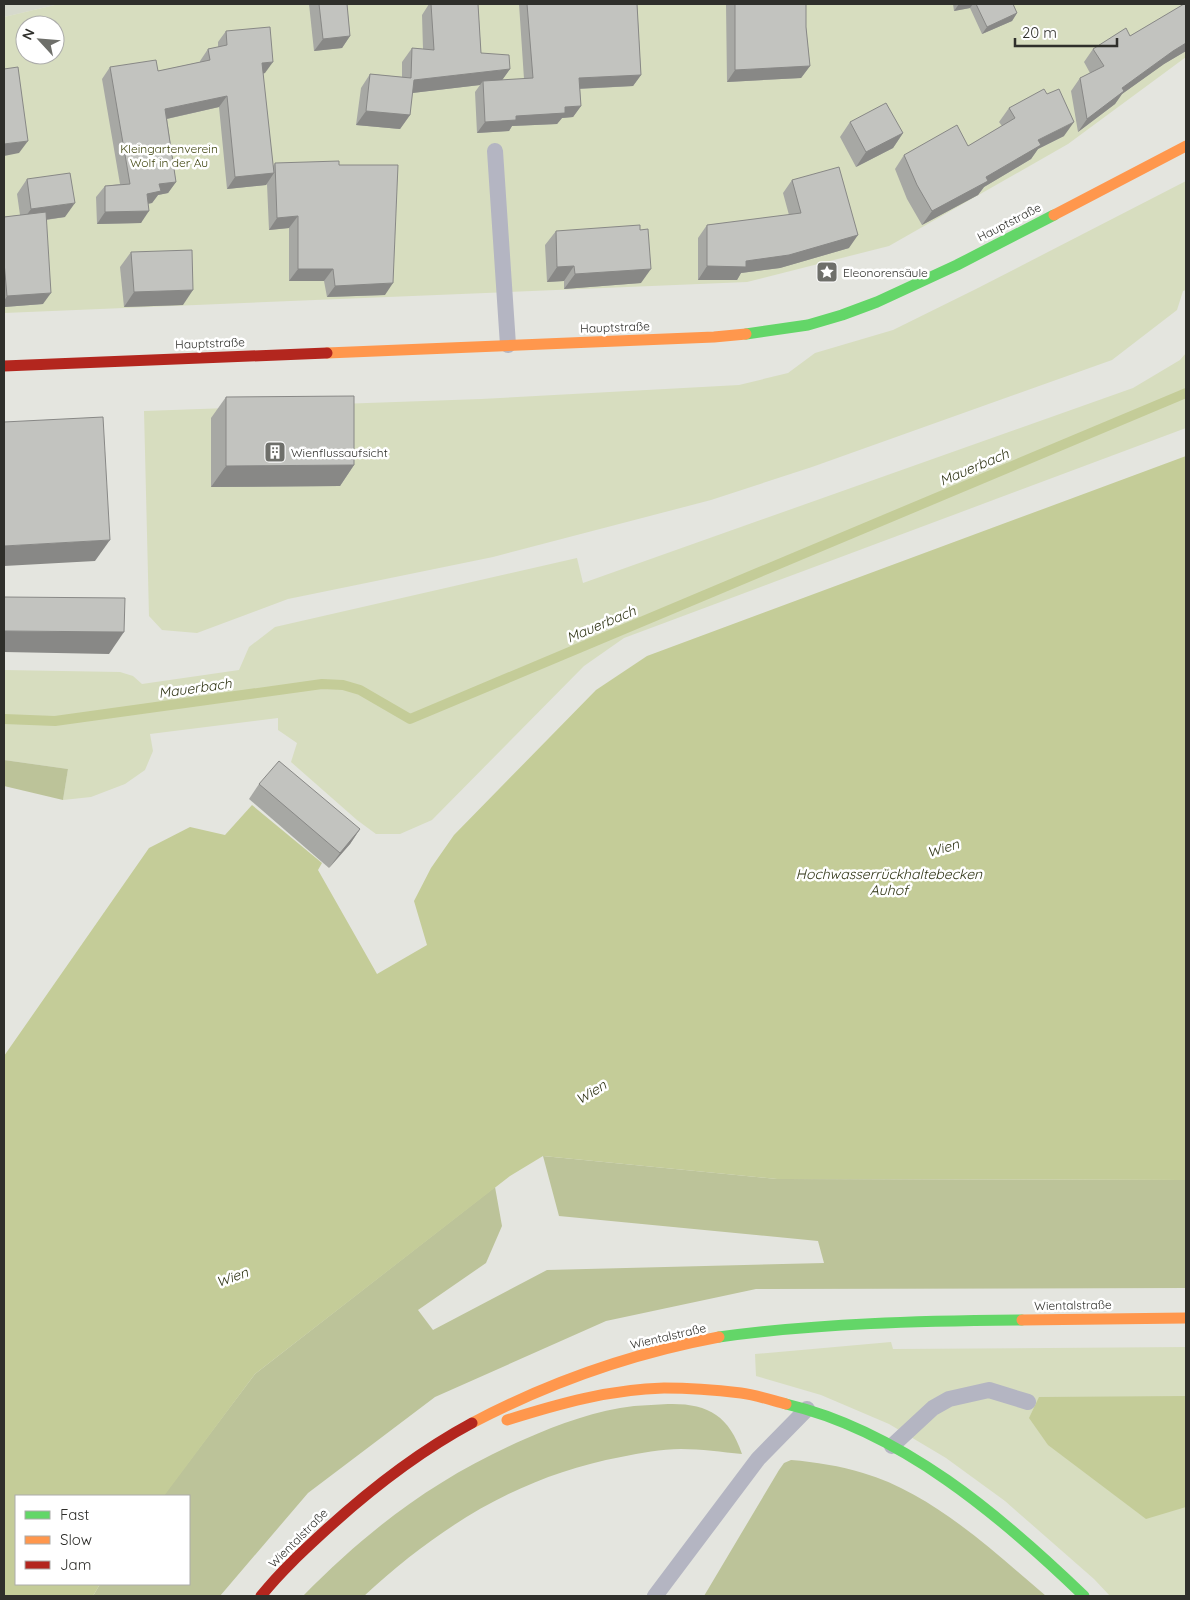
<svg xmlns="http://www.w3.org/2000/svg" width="1190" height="1600" viewBox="0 0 1190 1600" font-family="Quicksand,sans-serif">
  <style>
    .built { fill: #d6d9cc }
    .green { fill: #d7ddbf; fill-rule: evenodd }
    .forest { fill: #bcc399 }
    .water { fill: #c4cc98 }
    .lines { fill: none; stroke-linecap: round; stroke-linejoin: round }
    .stream { stroke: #c4cc98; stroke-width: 10 }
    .lane { stroke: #b4b5c2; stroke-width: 16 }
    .fast { stroke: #63d668; stroke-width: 11 }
    .slow { stroke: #ff974d; stroke-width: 11 }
    .jam { stroke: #b3261e; stroke-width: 11 }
    .wall { fill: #a7a8a4 }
    .shaded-wall { fill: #888886 }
    .building { fill: #c2c3bf; stroke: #888886 }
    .labels { text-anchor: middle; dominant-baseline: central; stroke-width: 5; stroke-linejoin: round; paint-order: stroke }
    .park-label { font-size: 12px; fill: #414711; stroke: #fff }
    .street-label { font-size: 12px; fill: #2f2f2b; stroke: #fff }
    .poi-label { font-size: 12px; fill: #2f2f2b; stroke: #fff; text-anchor: start }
    .water-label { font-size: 14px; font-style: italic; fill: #2e3313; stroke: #fff }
  </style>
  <rect width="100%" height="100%" fill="#e4e5df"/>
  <!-- built -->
  <polygon class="built" points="4,4 59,4 4,17"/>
  <!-- green -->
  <g class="green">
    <path d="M59 4H1186V57L1068 144 889 246 747 282 4 313V17ZM25 25H55V55H25Z"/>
    <polygon points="1186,181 1186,290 1183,291 1177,310 1112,360 812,467 711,500 493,557 288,599 197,633 162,630 149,616 144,411 481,399 739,385 788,373 815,353 893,330 976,289"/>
    <polygon points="1186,353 1186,428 624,638 584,666 432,820 400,834 376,834 357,820 291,762 297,743 278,730 278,718 150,734 153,751 145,770 125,784 91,797 63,800 68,769 4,760 4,670 120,672 133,676 142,684 239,670 249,647 275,627 577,558 583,583 1133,388 1180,360"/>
    <polygon points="891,1342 893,1349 1186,1347 1186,1596 1110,1596 1094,1579 1005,1501 946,1458 889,1424 821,1395 756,1376 755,1354"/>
  </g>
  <!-- forest -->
  <g class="forest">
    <polygon points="4,760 68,769 63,800 4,786"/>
    <polygon points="543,1156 777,1179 1186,1180 1186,1288 756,1289 606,1321 435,1397 308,1493 220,1596 93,1596 100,1584 189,1584 189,1496 163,1496 255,1374 495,1187 502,1226 486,1263 418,1310 433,1330 547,1270 824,1263 818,1241 559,1216"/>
    <path d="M668 1404C707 1403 729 1415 742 1454 722 1452 701 1449 681 1449 661 1449 641 1453 621 1457 519 1476 439 1527 364 1596H303C371 1527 436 1478 525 1439 559 1424 597 1410 634 1406 645 1405 657 1405 668 1404Z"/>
    <path d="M791 1460C816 1462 840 1466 863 1473 932 1493 993 1551 1046 1596H704L779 1470 784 1463Z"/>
  </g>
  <!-- water -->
  <g class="water">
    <polygon points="1186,456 1186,1180 777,1179 543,1156 510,1176 255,1374 164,1496 16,1496 16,1584 100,1584 93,1596 4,1596 4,1056 149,848 190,827 225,835 252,805 322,863 318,870 377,974 427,945 414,901 431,868 454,835 596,690 647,656"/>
    <polygon points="1186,1396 1186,1507 1146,1519 1048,1445 1029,1418 1039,1397"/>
  </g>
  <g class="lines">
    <!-- stream -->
    <polyline class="stream" points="4,719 55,721 322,684 343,685 360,690 410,719 1186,393"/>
    <!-- lane -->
    <g class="lane">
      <polyline points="495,151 508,345"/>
      <polyline points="892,1446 933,1408 949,1399 989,1390 1028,1402"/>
      <polyline points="655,1596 758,1459 807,1409"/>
    </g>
    <!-- fast -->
    <g class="fast">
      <polyline points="746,334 808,325 842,315 877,302 957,265 1054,215"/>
      <path d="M719 1337C820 1323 921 1321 1022 1320"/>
      <path d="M786 1404C901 1431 1001 1516 1084 1596"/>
    </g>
    <!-- slow -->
    <g class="slow">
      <polyline points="1054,215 1186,146"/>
      <polyline points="327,353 714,337 746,334"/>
      <polyline points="1022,1320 1186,1318"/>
      <path d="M507 1420C558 1404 611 1389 664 1388 690 1388 716 1390 741 1393 756 1395 771 1400 786 1404"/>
      <path d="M472 1423C550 1382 633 1353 719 1337"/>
    </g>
    <!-- jam -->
    <g class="jam">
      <polyline points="4,366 327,353"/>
      <path d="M261 1596C281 1571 304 1550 328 1528 372 1488 420 1451 472 1423"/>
    </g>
  </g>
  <!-- wall -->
  <g class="wall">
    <polygon points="309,4 347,4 350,36 342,48 314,51"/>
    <polygon points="429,4 478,4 481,53 510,69 502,80 524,79 519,4 637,4 641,75 633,86 580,89 581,106 573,117 562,118 557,124 512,126 509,131 477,133 475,92 480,85 412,93 410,115 400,129 356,125 361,88 370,74 402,77 402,62 412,48 423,49 422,15"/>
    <polygon points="726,4 806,4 806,27 810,66 801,78 727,82"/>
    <polygon points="953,4 1013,4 1017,13 1012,21 982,34 970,8 954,11"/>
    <polygon points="1186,4 1186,51 1164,64 1122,94 1115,104 1078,132 1071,91 1080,78 1090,73 1084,62 1093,49 1130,36"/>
    <polygon points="226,31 265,73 263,74 273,166 275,163 339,165 385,295 327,297 324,281 289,281 289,228 269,230 267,184 266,185 227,189 219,107 167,119 176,182 168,193 158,195 152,203 148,204 141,223 97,224 96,197 105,186 120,184 102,79 110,67 158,71 200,62 200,61 208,49 218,47 218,42"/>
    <polygon points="1009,108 1064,136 1038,149 1031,159 984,187 978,195 922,225 907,199 895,169 904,155 968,146 1002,126 999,122"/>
    <polygon points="850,122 903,133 893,148 856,167 840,137"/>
    <polygon points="27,179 65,217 46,220 43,304 4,307 4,217 20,215 17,194"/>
    <polygon points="792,180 849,248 780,268 741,273 737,280 698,280 698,238 707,225 789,215 783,193"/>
    <polygon points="640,230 641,283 564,289 564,281 547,282 545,245 556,231"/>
    <polygon points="131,252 183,305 124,307 120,267"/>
    <polygon points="226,397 354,465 340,486 211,487 211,418"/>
    <polygon points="259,784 360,829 350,844 329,868 249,799"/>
  </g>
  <!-- shaded-wall -->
  <g class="shaded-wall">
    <polygon points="959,4 973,4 970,8 954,11"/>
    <polygon points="1017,13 1012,21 982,34 987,27"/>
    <polygon points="350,36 342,48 314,51 323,39"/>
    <polygon points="1186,43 1186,51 1164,64 1122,94 1115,104 1078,132 1087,119 1122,88 1173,51"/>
    <polygon points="273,62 265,73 253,74 262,63"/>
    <polygon points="810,66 801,78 727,82 735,70"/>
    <polygon points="510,69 500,83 483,81 480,85 404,94 414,80"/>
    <polygon points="641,75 633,86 572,89 579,78"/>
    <polygon points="227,96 219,107 157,121 165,109"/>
    <polygon points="581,106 573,117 562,118 557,124 512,126 509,131 477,133 485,122 516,116 565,107"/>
    <polygon points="366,111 410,115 400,129 356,125"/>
    <polygon points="1074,122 1064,136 1038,149 1031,159 984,187 978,195 922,225 932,211 986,177 1038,140"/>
    <polygon points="903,133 893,148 856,167 866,152"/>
    <polygon points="28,141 19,153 4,156 4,144"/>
    <polygon points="274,173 266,185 227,189 235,177"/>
    <polygon points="176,182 168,193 158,195 152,203 139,205 147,194 159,184"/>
    <polygon points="75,203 65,217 21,223 31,209"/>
    <polygon points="149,211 141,223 97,224 105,212"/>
    <polygon points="298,216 289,228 269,230 277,218"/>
    <polygon points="858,235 849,248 780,268 741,273 737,280 698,280 707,266 746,261"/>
    <polygon points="574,266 564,281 547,282 557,267"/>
    <polygon points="298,269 333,269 324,281 289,281"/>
    <polygon points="651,269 641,283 564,289 575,274"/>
    <polygon points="393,283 385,295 327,297 335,286"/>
    <polygon points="193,290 183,305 124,307 134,292"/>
    <polygon points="51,293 43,304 4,307 4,301 7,296"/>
    <polygon points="354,465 340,486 211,487 226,466"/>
    <polygon points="110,540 95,561 4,566 4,546"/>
    <polygon points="4,631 124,632 109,654 4,652"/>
    <polygon points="360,829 350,844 329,868 340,853"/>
  </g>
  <!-- building -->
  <g class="building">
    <polygon points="319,4 347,4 350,36 323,39"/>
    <polygon points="431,4 478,4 481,53 509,55 510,69 414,80 410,115 366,111 370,74 411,78 412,48 434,50"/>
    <polygon points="527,4 637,4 641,75 579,78 581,106 565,107 565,113 516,116 516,120 485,122 483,81 533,78"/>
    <polygon points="735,4 806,4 806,27 810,66 735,70"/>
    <polygon points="976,4 1013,4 1017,13 987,27"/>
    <polygon points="1184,4 1186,4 1186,43 1173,51 1122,88 1124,91 1087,119 1080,78 1104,66 1093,49 1126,28 1130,36"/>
    <polygon points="270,27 273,62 262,63 274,173 235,177 227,96 165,109 176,182 159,184 161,191 147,194 149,211 105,212 105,186 130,184 110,67 156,60 158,71 210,60 208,49 227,45 226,31"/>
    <polygon points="18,67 28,141 4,144 4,69"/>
    <polygon points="1044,89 1047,94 1059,89 1074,122 1038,140 1041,145 986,177 988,181 932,211 917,185 904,155 957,125 968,146 1015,118 1009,108"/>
    <polygon points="886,103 903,133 866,152 850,122"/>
    <polygon points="339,161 339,165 398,165 393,283 335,286 333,269 298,269 298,216 277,218 275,163"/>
    <polygon points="839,167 858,235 789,255 746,261 746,267 707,266 707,225 801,213 792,180"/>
    <polygon points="70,173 75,203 31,209 27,179"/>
    <polygon points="46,212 51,293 7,296 4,262 4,217"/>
    <polygon points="640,225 640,230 648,229 651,269 575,274 574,266 557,267 556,231"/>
    <polygon points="192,250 193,290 134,292 131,252"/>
    <polygon points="354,396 354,465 226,466 226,397"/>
    <polygon points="103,417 110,540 4,546 4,422"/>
    <polygon points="4,597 125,598 124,632 4,631"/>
    <polygon points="279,761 360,829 340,853 259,784"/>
  </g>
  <!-- icons -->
  <defs>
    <g id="sight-square" transform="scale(1.125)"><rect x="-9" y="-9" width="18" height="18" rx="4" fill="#6e6f6a" stroke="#fff"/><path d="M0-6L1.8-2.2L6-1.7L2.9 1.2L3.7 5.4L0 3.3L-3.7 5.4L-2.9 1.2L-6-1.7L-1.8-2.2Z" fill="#fff"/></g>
    <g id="building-square" transform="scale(1.125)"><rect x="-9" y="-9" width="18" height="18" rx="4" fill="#6e6f6a" stroke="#fff"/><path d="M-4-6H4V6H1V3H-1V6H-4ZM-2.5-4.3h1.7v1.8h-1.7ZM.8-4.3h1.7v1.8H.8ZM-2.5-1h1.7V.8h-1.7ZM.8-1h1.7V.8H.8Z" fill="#fff"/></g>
  </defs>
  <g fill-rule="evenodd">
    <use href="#sight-square" x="827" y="272"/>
    <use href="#building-square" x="275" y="452"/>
  </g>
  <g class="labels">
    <!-- park labels -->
    <g class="park-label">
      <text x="169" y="148">Kleingartenverein<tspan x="169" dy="14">Wolf in der Au</tspan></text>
    </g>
    <!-- street labels -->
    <g class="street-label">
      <text transform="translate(1009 222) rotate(-27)">Hauptstraße</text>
      <text transform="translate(615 327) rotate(-2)">Hauptstraße</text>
      <text transform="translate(210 343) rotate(-2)">Hauptstraße</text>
      <text transform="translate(1073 1305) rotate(-1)">Wientalstraße</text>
      <text transform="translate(668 1336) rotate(-13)">Wientalstraße</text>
      <text transform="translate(298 1538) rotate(-45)">Wientalstraße</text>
    </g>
    <!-- poi labels -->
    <g class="poi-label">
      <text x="843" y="272">Eleonorensäule</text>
      <text x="291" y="452">Wienflussaufsicht</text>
    </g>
    <!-- water labels -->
    <g class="water-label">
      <text transform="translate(974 467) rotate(-23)">Mauerbach</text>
      <text transform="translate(601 624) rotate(-23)">Mauerbach</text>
      <text transform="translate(195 688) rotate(-8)">Mauerbach</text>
      <text transform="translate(943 848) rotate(-17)">Wien</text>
      <text x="889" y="874">Hochwasserrückhaltebecken<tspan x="889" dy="16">Auhof</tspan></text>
      <text transform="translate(591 1092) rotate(-31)">Wien</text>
      <text transform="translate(232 1277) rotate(-20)">Wien</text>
    </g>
  </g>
  <!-- border -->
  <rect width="1190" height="1600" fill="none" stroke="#2f2f2b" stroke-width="10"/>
  <!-- legend -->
  <rect x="15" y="1495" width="175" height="90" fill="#ffffff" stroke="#acacaa"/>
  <rect x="25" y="1511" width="25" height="8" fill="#63d668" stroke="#acacaa"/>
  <text x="60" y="1520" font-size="15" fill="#2f2f2b">Fast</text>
  <rect x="25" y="1536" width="25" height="8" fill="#ff974d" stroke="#acacaa"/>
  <text x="60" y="1545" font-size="15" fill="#2f2f2b">Slow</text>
  <rect x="25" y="1561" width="25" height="8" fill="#b3261e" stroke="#acacaa"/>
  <text x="60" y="1570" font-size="15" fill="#2f2f2b">Jam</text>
  <!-- north arrow -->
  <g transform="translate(40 40) rotate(296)"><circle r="24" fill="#ffffff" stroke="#acacaa"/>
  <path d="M0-4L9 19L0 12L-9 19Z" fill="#6e6f6a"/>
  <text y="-8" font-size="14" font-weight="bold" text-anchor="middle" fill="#2f2f2b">N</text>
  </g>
  <!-- scale -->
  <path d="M1015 38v8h102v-8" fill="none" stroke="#2f2f2b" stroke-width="2.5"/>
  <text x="1022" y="38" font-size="15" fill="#2f2f2b" stroke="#ffffff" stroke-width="4" paint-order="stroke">20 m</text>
</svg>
